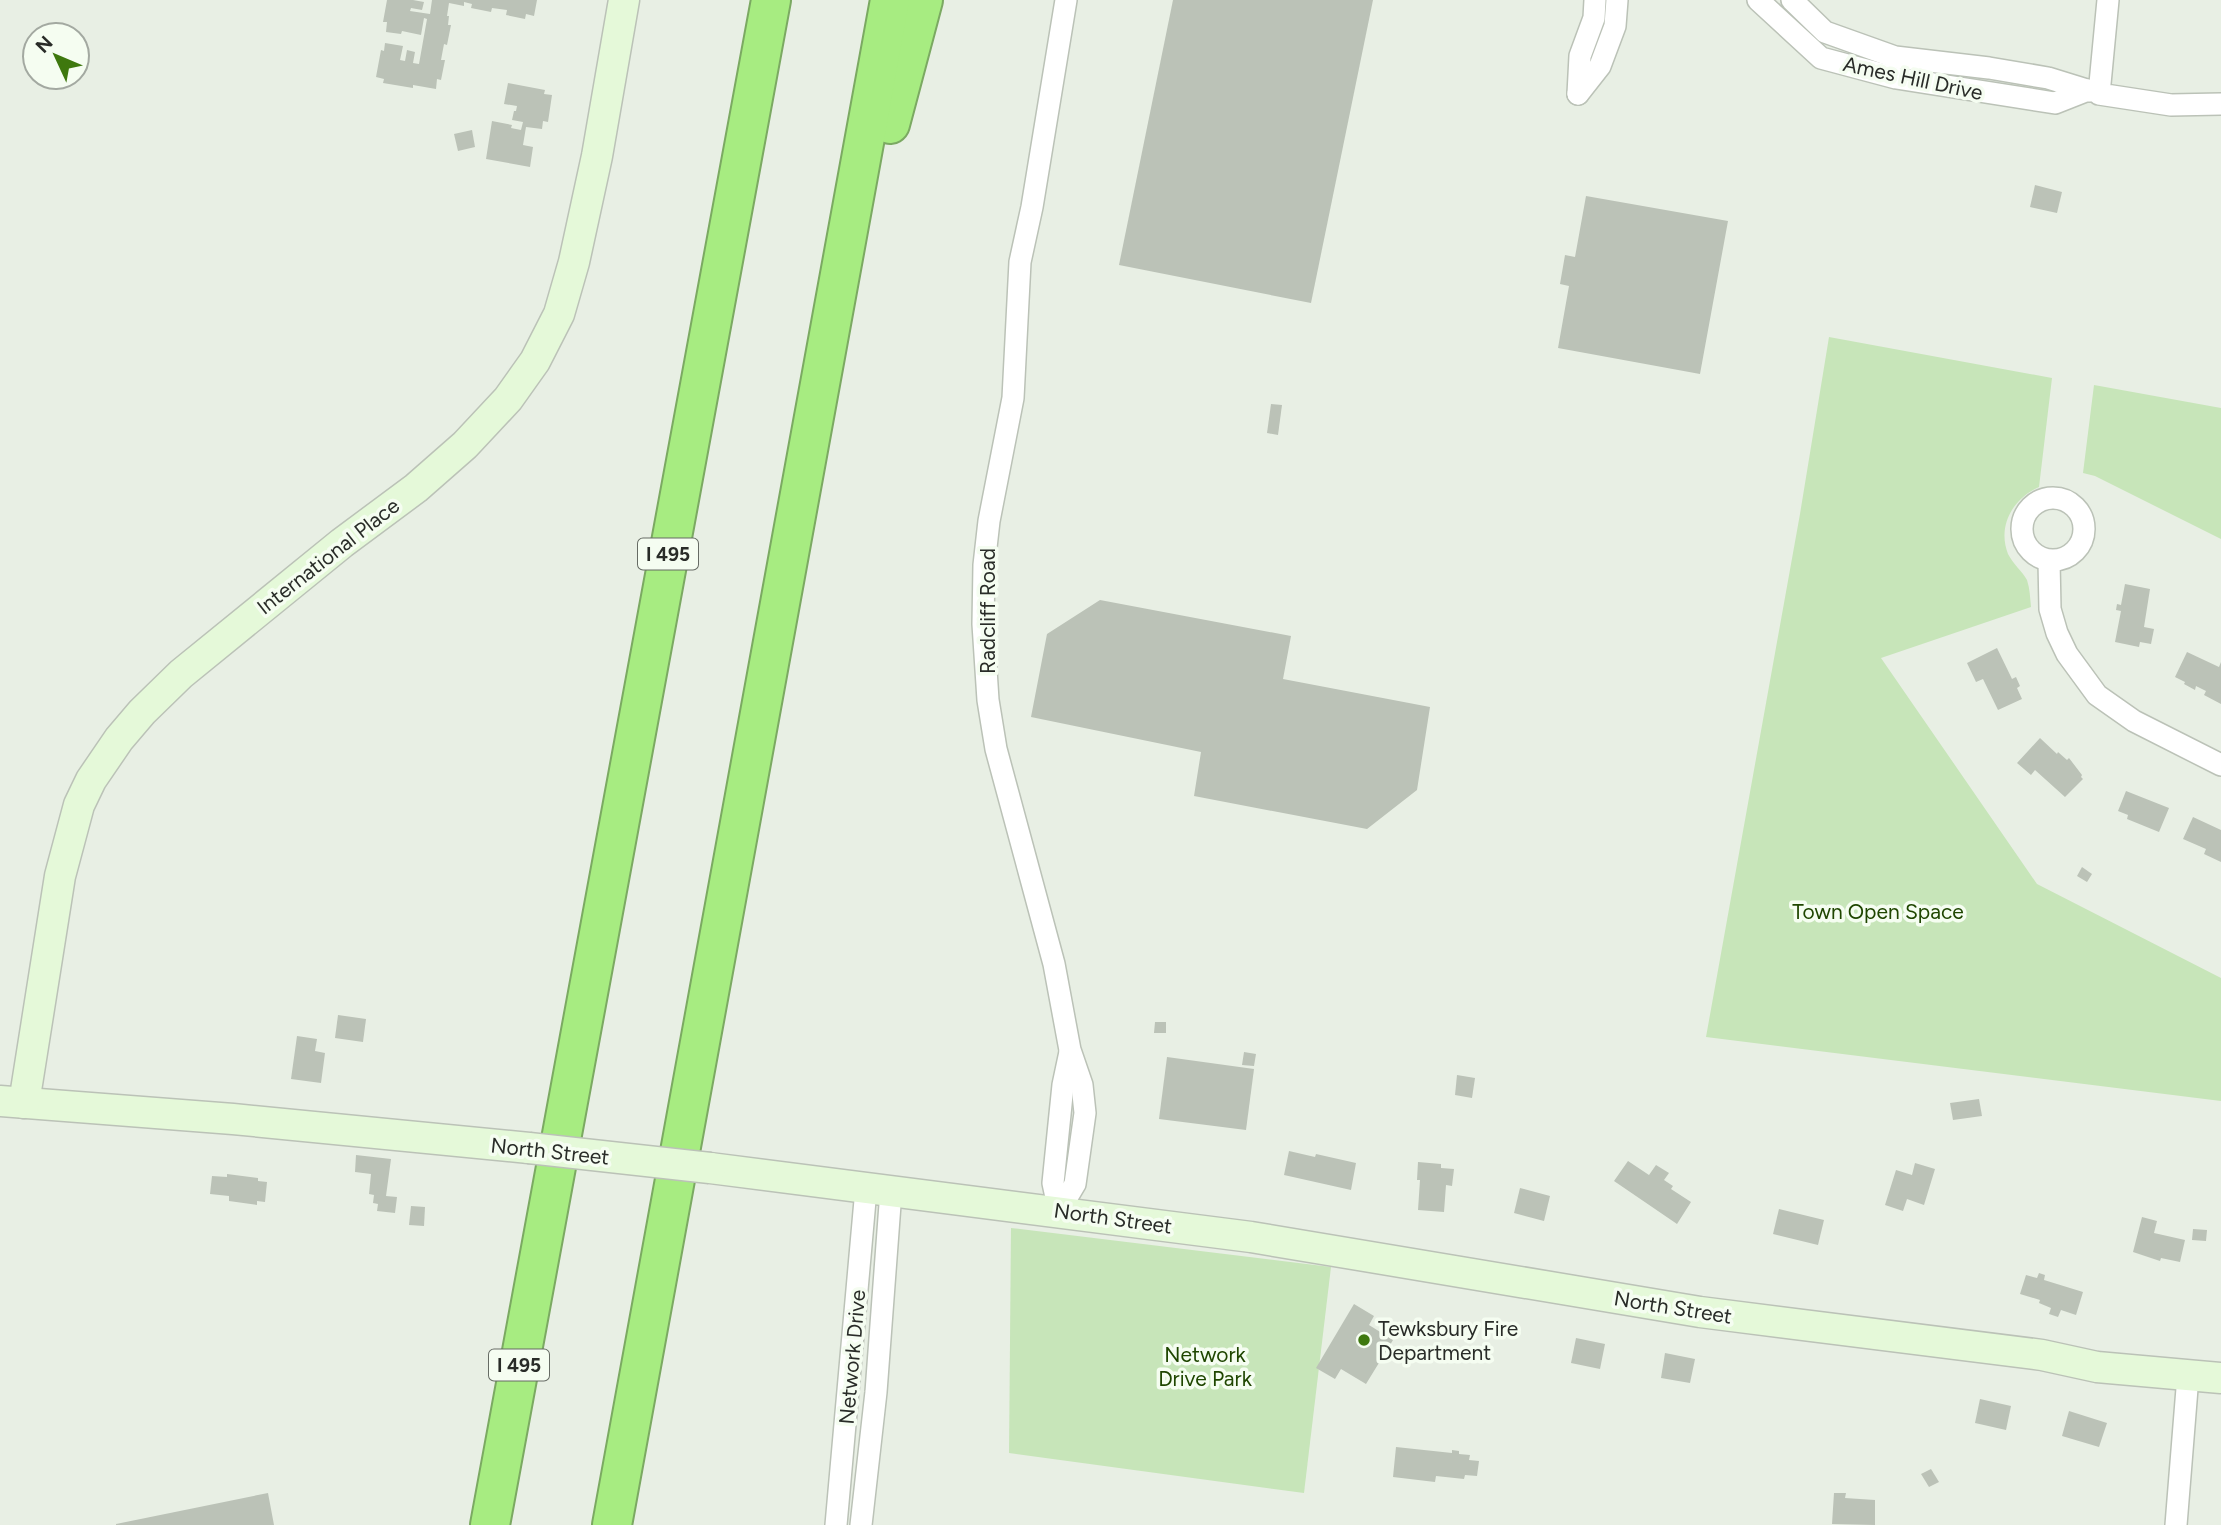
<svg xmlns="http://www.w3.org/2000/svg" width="2221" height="1525" viewBox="0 0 2221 1525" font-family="Figtree,sans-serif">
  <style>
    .green { fill: #c7e5b9 }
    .building { fill: #bbc2b7 }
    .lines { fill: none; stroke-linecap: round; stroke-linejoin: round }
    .street-casing { stroke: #bbc2b7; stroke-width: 24 }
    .secondary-casing { stroke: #bbc2b7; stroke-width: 33 }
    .highway-casing { stroke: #7ba962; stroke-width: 42 }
    .street { stroke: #fff; stroke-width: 21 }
    .secondary { stroke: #e5f9d9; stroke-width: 30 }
    .highway { stroke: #a7ec81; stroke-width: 38 }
    .secondary-bridge-casing { stroke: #bbc2b7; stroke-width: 33; stroke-linecap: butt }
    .secondary-bridge { stroke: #e5f9d9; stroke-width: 30 }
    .poi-dot { fill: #3e780e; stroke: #f5fdf1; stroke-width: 2.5 }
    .labels { text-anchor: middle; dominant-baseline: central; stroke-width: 7; stroke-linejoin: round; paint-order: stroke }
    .shield { fill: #f5fdf1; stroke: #666b64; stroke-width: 2 }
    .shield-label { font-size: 19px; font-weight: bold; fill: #292c28 }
    .street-label { font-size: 21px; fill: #292c28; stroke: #f5fdf1 }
    .park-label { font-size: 21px; fill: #1f4600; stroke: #f5fdf1 }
    .poi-label { font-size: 21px; fill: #292c28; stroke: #f5fdf1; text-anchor: start }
  </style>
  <rect width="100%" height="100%" fill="#e8efe4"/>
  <!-- green -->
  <g class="green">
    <path d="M1829 337 2052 378 2039 487C2013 498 1997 526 2008 554 2013 564 2022 571 2027 580 2030 589 2030 598 2031 607L1881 658 2037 884 2221 978V1101L1706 1037 1800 514Z"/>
    <polygon points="2094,385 2221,408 2221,539 2095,476 2083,473"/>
    <polygon points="1011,1228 1331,1267 1304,1493 1009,1453"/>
  </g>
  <!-- building -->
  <g class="building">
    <polygon points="387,0 413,0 424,2 422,10 411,8 410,11 430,14 432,0 537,0 534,16 526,14 525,19 506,15 507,10 492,8 491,12 471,8 472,4 464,2 464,6 449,3 447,16 449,16 448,25 451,25 447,45 444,44 441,60 445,60 441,80 437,79 436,89 413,85 413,88 383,83 384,79 376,77 381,50 384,51 385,43 403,46 400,60 405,61 407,50 415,52 413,63 419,64 427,19 424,18 421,35 402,31 401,34 386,32 387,22 383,22"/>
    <polygon points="1173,0 1373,0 1311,303 1119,265"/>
    <polygon points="508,83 545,90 544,94 552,95 548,122 543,121 542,129 526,127 523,145 533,147 530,167 486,159 492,121 512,125 511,128 521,130 523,122 512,120 514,111 516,111 517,106 504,104"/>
    <polygon points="472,130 475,147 458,151 454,134"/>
    <polygon points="2035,185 2062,192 2057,213 2030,207"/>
    <polygon points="1586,196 1728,221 1700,374 1558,348 1569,286 1560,284 1565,255 1575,257"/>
    <polygon points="1271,404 1282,405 1278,435 1267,433"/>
    <polygon points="2125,584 2150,589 2144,627 2154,629 2151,644 2140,642 2139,647 2115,642 2121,611 2116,610 2117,604 2121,605"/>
    <polygon points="1100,600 1291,636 1283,679 1430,707 1417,790 1367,829 1194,796 1201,752 1031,717 1047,634"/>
    <polygon points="1997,648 2012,679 2016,677 2020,686 2017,688 2022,699 1998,710 1983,679 1976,682 1967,663"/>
    <polygon points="2187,652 2219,667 2221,662 2221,704 2204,695 2206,691 2196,686 2195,690 2184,684 2185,682 2175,677"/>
    <polygon points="2040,738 2057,754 2058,752 2067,760 2069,758 2082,775 2081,777 2083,779 2065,797 2035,770 2031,775 2017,763"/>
    <polygon points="2126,791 2169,808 2159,832 2127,819 2128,815 2118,811"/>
    <polygon points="2193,817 2221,830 2221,862 2204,854 2206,849 2183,839"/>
    <polygon points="2082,867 2092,874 2087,882 2077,876"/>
    <polygon points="338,1015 366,1019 363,1042 335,1038"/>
    <polygon points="1155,1022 1166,1022 1166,1033 1154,1033"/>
    <polygon points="297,1036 317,1039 315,1051 325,1053 321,1083 291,1079"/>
    <polygon points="1244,1052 1256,1054 1254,1066 1242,1065"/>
    <polygon points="1167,1057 1254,1069 1246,1130 1159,1119"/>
    <polygon points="1457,1075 1475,1078 1472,1098 1455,1095"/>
    <polygon points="1979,1099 1982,1116 1953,1120 1950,1103"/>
    <polygon points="1289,1151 1315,1157 1316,1154 1356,1163 1351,1190 1284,1175"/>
    <polygon points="356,1155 391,1159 386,1196 397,1197 395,1213 377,1211 378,1204 373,1203 374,1195 369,1194 371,1174 355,1172"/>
    <polygon points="1628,1161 1649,1175 1656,1165 1669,1173 1664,1180 1673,1186 1671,1189 1691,1202 1677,1224 1614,1181"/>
    <polygon points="1418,1162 1441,1164 1441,1168 1454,1169 1452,1186 1446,1185 1444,1212 1418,1210 1420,1180 1417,1180"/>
    <polygon points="1915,1163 1935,1169 1924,1205 1907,1199 1903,1211 1885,1205 1896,1170 1912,1175"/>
    <polygon points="227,1174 258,1178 258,1181 267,1182 265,1202 257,1201 257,1205 229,1201 229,1196 210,1194 212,1176 227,1177"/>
    <polygon points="1520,1188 1550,1196 1544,1221 1514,1213"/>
    <polygon points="411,1206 425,1207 424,1226 409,1225"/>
    <polygon points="1779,1209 1824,1220 1818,1245 1773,1234"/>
    <polygon points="2142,1217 2157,1221 2154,1233 2185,1240 2180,1262 2161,1258 2160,1261 2133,1252"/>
    <polygon points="2193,1229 2207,1230 2206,1241 2192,1240"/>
    <polygon points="2039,1273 2045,1275 2044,1280 2083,1292 2076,1315 2061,1310 2058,1317 2049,1314 2051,1308 2039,1303 2040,1300 2020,1294 2026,1275 2037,1278"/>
    <polygon points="1354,1304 1374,1316 1369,1325 1393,1340 1366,1384 1341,1369 1335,1379 1316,1368"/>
    <polygon points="1576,1338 1605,1344 1600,1369 1571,1363"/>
    <polygon points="1665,1353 1695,1359 1690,1383 1661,1378"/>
    <polygon points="1980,1399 2011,1406 2006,1430 1975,1423"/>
    <polygon points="2069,1411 2107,1423 2099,1447 2062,1436"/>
    <polygon points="1396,1447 1452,1453 1452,1450 1459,1451 1459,1454 1470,1455 1469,1460 1479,1461 1477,1476 1465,1475 1464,1479 1436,1476 1435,1482 1393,1477"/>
    <polygon points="1931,1469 1939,1482 1929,1487 1921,1474"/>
    <polygon points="268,1493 274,1525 116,1525 116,1524"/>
    <polygon points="1834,1493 1846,1493 1845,1498 1875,1500 1875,1525 1832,1524"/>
  </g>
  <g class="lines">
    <!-- street casing -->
    <g class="street-casing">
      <g id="street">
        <polyline points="1758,0 1821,58 1896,78 2055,103 2088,90"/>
        <polyline points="1792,0 1825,32 1895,57 1989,68 2048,78 2090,91"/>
        <polyline points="2108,0 2099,94 2171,105 2221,104"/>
        <polyline points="1578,94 1600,66 1615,26 1617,0"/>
        <polyline points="1578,94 1580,56 1594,18 1595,0"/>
        <circle cx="2053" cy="529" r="31"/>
        <polyline points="2049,561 2050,609 2057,633 2067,654 2097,695 2134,721 2221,765"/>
        <polyline points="1059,1211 1075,1184 1085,1113 1082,1085 1070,1050 1054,964 996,749 988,700 983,624 984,565 989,521 1013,398 1020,262 1032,207 1066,0"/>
        <polyline points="1059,1211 1053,1183 1063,1085 1070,1052"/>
        <polyline points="836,1525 866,1189"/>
        <polyline points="861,1525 876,1392 891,1191"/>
        <polyline points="2176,1525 2188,1376"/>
      </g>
    </g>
    <!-- secondary casing -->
    <g class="secondary-casing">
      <g id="secondary">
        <polyline points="0,1101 233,1119 529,1148"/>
        <polyline points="24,1103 60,876 79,805 91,780 119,739 142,712 181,674 342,543 416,488 465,445 508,399 535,361 559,314 574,262 597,156 624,0"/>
        <polyline points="710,1168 1251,1237 1700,1312 2042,1355 2097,1367 2221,1378"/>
      </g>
    </g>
    <!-- highway casing -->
    <g class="highway-casing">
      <g id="highway">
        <polyline points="890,124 923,0"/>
        <polyline points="490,1525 771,0"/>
        <polyline points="612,1525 890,0"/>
      </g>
    </g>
    <!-- street -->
    <use href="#street" class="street"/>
    <!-- secondary -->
    <use href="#secondary" class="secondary"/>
    <!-- highway -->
    <use href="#highway" class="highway"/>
    <!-- secondary-bridge casing -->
    <g class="secondary-bridge-casing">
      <polyline id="secondary-bridge" points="529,1148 710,1168"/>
    </g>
    <!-- secondary-bridge -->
    <use href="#secondary-bridge" class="secondary-bridge"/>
  </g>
  <!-- markers -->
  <circle class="poi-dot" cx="1364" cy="1340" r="7"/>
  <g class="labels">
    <!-- shield labels -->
    <g class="shield">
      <rect x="638" y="538.5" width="60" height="31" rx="5"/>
      <rect x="489" y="1349.5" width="60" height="31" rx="5"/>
    </g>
    <g class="shield-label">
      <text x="668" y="554">I 495</text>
      <text x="519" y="1365">I 495</text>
    </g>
    <!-- street labels -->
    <g class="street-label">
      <text transform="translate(1913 78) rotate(12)">Ames Hill Drive</text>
      <text transform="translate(328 556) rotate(-38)">International Place</text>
      <text transform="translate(987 611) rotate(-90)">Radcliff Road</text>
      <text transform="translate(550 1151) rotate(6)">North Street</text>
      <text transform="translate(1113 1218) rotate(8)">North Street</text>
      <text transform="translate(1673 1307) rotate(9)">North Street</text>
      <text transform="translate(852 1357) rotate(-85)">Network Drive</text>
    </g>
    <!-- park labels -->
    <g class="park-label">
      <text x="1878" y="911">Town Open Space</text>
      <text x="1205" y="1354">Network<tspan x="1205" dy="24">Drive Park</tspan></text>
    </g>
    <!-- poi labels -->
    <g class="poi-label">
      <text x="1378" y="1328">Tewksbury Fire<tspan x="1378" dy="24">Department</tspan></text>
    </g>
  </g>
  <!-- north arrow -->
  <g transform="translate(56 56) rotate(314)"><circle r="33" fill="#f5fdf1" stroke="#a3a9a1" stroke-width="2"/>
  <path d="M0-5L12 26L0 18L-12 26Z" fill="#3e780e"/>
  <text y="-10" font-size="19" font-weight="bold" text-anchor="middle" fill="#292c28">N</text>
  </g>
</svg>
